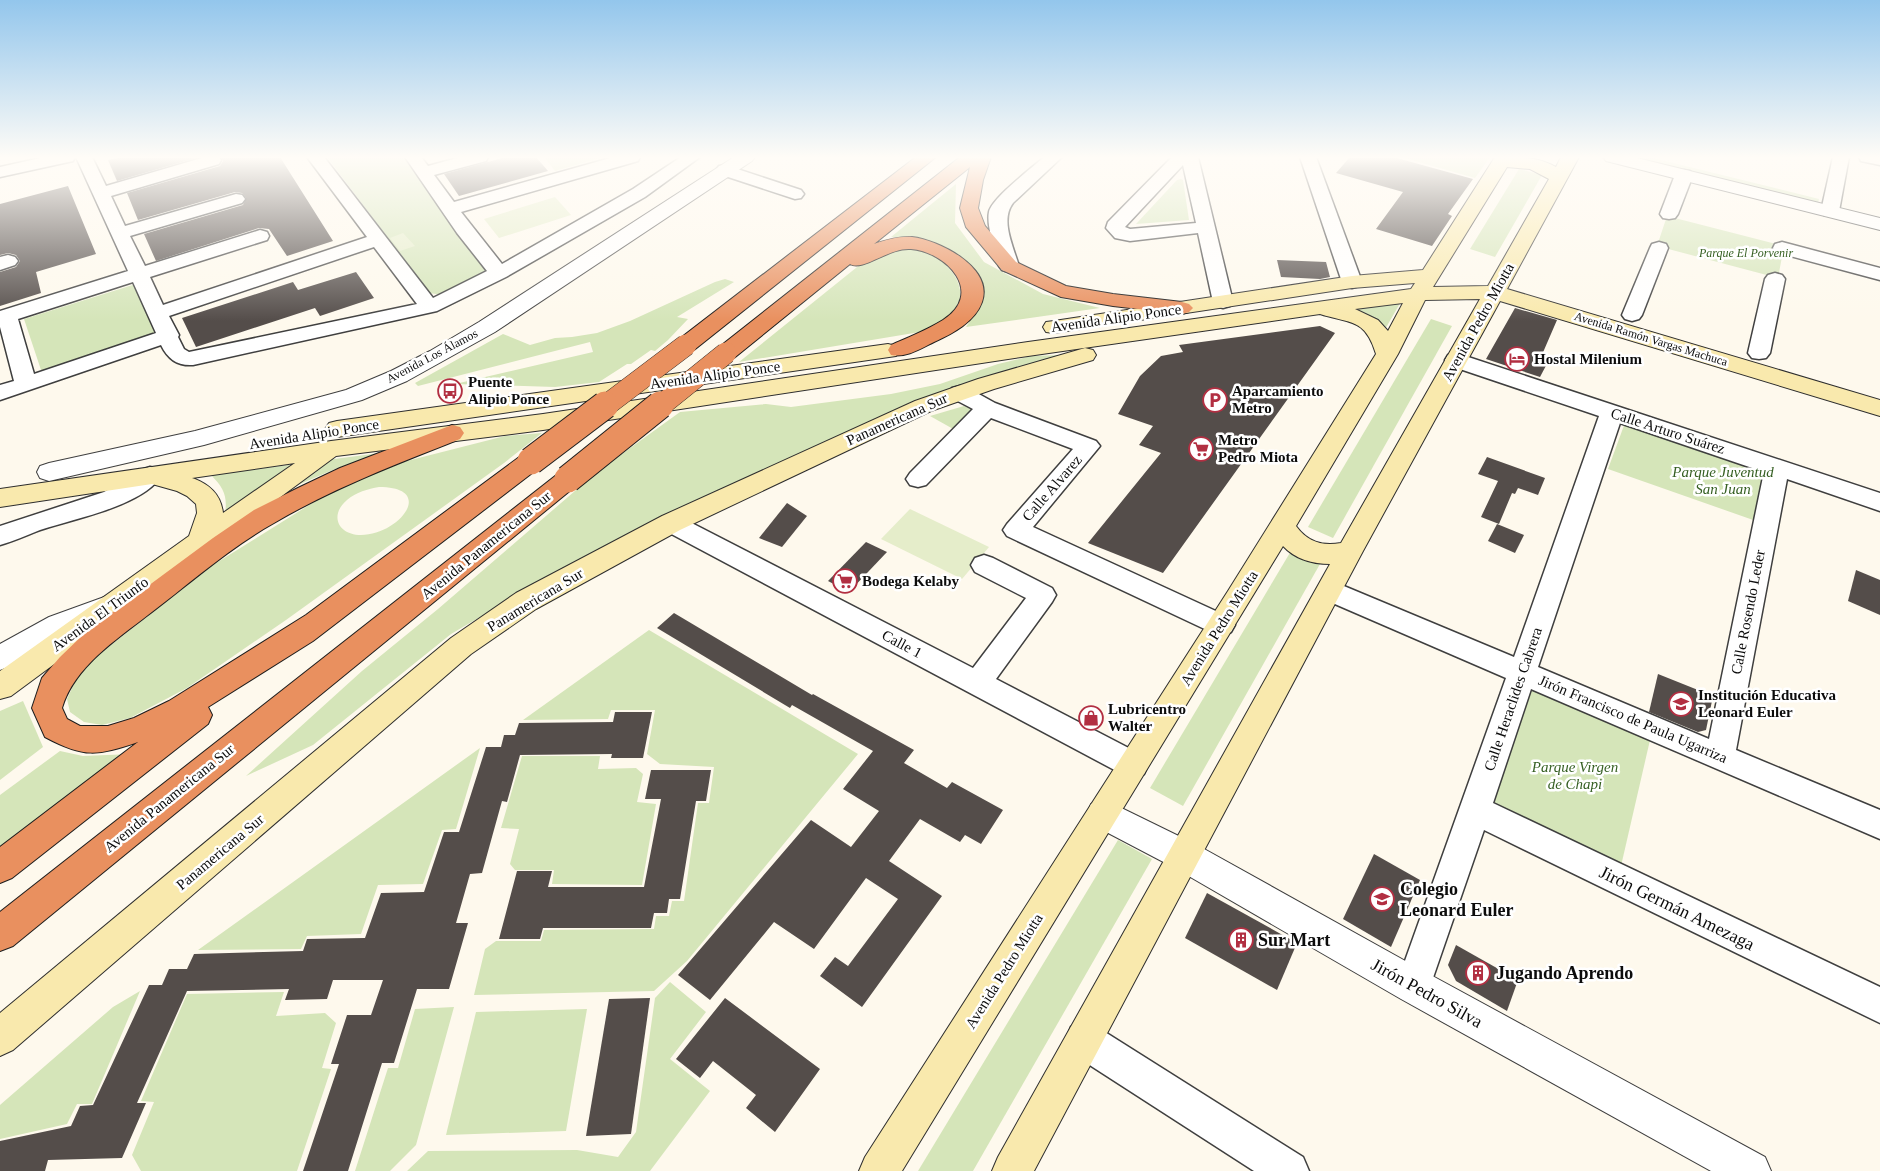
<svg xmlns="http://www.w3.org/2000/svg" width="1880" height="1171" viewBox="0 0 1880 1171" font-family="'Times New Roman',serif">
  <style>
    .green { fill: #d5e5b9; fill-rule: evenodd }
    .pitch { fill: #e5edca }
    .building { fill: #544d4a }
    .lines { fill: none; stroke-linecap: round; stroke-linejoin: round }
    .minor-casing { stroke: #3f3f3f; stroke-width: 3 }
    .tertiary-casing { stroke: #3f3f3f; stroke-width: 2 }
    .secondary-casing { stroke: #2e2e2e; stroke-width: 2 }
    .motorway-casing { stroke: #1d1d1d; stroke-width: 2 }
    .minor { fill: #fff; fill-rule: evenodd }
    .tertiary { fill: #fff; fill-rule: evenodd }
    .secondary { fill: #f9e9ad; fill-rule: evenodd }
    .motorway { fill: #e9905f; fill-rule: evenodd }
    .motorway-bridge-far1-casing { stroke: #1d1d1d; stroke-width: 22; stroke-linecap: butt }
    .motorway-bridge-casing { stroke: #1d1d1d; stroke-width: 29; stroke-linecap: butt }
    .motorway-bridge-far1 { stroke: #e9905f; stroke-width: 21 }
    .motorway-bridge { stroke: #e9905f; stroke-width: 27 }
    .labels { text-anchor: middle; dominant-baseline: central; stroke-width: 5; stroke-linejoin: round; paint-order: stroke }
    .far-park-label { font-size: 12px; font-style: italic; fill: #355f22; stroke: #fff }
    .far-street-label { font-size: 12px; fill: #0c0c0c; stroke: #fff }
    .street-label { font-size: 15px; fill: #0c0c0c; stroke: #fff }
    .poi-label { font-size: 15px; font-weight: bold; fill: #0c0c0c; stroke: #fff; text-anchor: start }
    .park-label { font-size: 15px; font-style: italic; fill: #355f22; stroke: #fff }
    .near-poi-label { font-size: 18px; font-weight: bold; fill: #0c0c0c; stroke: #fff; text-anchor: start }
    .near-street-label { font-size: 18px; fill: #0c0c0c; stroke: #fff }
  </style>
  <rect width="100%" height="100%" fill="#fef9ed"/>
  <!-- green -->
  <g class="green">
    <polygon points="327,157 410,157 487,266 487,271 485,275 443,295 429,293"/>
    <polygon points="544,157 599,157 600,158 555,171"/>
    <polygon points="1401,157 1490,157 1475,178"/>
    <polygon points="1630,157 1649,157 1819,199 1818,203"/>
    <polygon points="1519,169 1542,175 1495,257 1470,249"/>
    <polygon points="1181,179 1183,180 1189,220 1136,224 1177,180"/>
    <polygon points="956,184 955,223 984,262 1043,294 1100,308 966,327 981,304 977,282 924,240 891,237"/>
    <polygon points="1667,216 1784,246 1778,278 1657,246"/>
    <path d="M908 248C929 252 947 260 957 280 960 287 962 296 958 303 953 315 942 322 932 330L739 362 867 259 887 250Z"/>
    <polygon points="725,279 734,282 677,317 688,319 668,340 655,351 651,350 631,364 627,364 599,382 555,387 455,384 593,352 590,342 418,386 415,383 503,334 530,345 555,338 572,337 597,333 630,321 715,282"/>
    <polygon points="139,283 162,333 42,373 24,319"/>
    <polygon points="1402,300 1384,331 1337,308"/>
    <polygon points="1431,319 1452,326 1333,538 1308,527"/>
    <polygon points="1062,355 1001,373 538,583 451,634 313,745 246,776 362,671 438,609 597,472 680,412 766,404 791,407 891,394 940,384 998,364 1031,356"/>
    <polygon points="964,406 975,411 955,430 930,416"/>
    <polygon points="1626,420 1767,468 1756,521 1608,469"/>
    <path d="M542 433 504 463 286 620 187 688 130 718 102 725 84 722 70 712 67 699 78 675 97 656 213 565 330 492 364 476 399 463 505 436ZM379 487C437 487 399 535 361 535 338 535 329 515 347 500 356 492 368 489 379 487Z"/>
    <path d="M380 453 335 469 298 485 258 508 224 519C228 499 226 490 211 475Z"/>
    <polygon points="1291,551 1320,564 1183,806 1150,788"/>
    <polygon points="649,630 858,754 687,961 654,991 474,995 485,949 496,941 541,941 544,930 654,929 656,916 669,916 672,901 684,901 698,803 709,803 714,767 660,764 647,754 655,710 611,710 608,719 523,720"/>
    <polygon points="1531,689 1650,740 1621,866 1492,805"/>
    <polygon points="23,701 43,747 0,780 0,711"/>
    <polygon points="480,748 456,829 442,830 423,884 378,885 361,934 307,936 301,949 198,950"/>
    <polygon points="60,751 83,756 132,754 0,849 0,795"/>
    <polygon points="522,756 600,756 598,769 636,768 643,774 637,802 656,804 642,885 552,884 554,870 515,870 510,864 519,829 501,828"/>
    <polygon points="1118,840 1152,859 973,1171 918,1171"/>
    <polygon points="670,982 706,1012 670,1059 710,1091 650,1171 407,1171 428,1151 577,1150 618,1157 636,1132 655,998"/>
    <polygon points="140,991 92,1104 77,1104 67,1124 0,1139 0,1105 113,1007"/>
    <polygon points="284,992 276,1016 325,1013 336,1023 322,1068 331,1069 297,1171 141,1171 132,1155 154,1102 141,1101 187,994"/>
    <polygon points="454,1007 416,1145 390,1171 355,1171 388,1068 398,1068 415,1009"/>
    <polygon points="587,1009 566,1131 446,1135 476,1012"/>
  </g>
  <!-- pitch -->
  <g class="pitch">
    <polygon points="555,197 571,215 499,238 484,219"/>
    <polygon points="403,233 415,246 400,251 390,238"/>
    <polygon points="910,509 989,547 962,579 881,539"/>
  </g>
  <!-- building -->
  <g class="building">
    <polygon points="122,157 199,157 117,181 108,160"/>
    <polygon points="221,157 280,157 333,241 287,256 269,229 259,228 156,261 144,234 243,205 246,198 242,193 235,192 138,220 127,193 220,166 223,161"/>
    <polygon points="506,157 536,157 548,171 459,196 444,174"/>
    <polygon points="1350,157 1393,157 1473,179 1448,214 1452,216 1432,246 1376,229 1403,192 1336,173"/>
    <polygon points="68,186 96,254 36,272 41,293 0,306 0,272 16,267 20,261 16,255 8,253 0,255 0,204"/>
    <polygon points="1277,260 1326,262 1330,277 1320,279 1281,277"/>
    <polygon points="356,272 374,298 320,316 315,308 196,347 182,318 293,282 298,290"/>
    <polygon points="1515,308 1557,320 1541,357 1549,360 1540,377 1486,359"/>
    <polygon points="1320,326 1335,333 1163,573 1088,543 1161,453 1139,445 1153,426 1118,414 1140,376 1161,356 1183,352 1179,345"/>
    <polygon points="1487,457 1545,478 1538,495 1518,488 1515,494 1512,493 1499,524 1481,517 1498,481 1478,474"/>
    <polygon points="787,503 807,516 782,547 759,538"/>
    <polygon points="1497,524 1524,535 1515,553 1488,541"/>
    <polygon points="866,542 887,552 849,592 828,581"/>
    <polygon points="1856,570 1880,580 1880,615 1848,601"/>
    <polygon points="674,613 812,695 813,694 914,750 904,763 947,788 952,782 1003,810 981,844 965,835 960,842 920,819 889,861 942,896 862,1007 820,976 835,957 848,966 898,899 866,878 814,949 774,922 710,1000 678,975 811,820 851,847 879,811 843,789 873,751 792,705 790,708 657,628"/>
    <polygon points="1658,674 1713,696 1706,730 1698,732 1649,712"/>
    <polygon points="615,712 652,712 643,758 611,758 612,754 520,755 507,802 502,801 482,873 470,874 456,923 468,923 449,989 417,989 394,1063 382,1063 348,1171 303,1171 339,1064 331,1064 347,1015 371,1015 383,980 333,980 327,999 285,1000 289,989 187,991 137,1103 146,1103 122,1158 48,1160 45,1171 0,1171 0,1141 71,1126 80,1106 93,1105 149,985 162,985 169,969 187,969 194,954 303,951 307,939 365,938 381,893 424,892 444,832 459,832 486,747 501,747 504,735 515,735 519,723 613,722"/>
    <polygon points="651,770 711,770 706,801 696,801 680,899 669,899 667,913 654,913 651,928 543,928 540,939 499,939 517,871 552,871 548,887 644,887 661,799 645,799"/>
    <polygon points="1374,854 1420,880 1391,947 1343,919"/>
    <polygon points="1207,893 1297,943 1277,990 1185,938"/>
    <polygon points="1456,945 1518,980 1507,1011 1456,981 1448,965"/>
    <polygon points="650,998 631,1134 586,1136 609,999"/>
    <polygon points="725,998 820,1069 775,1132 746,1108 756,1095 713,1061 700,1078 676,1059"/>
  </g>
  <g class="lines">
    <!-- minor casing -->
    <g class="minor-casing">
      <g id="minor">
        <polygon points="45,157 75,157 73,161 0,177 0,167"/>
        <path d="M76 157H92L106 186 205 157H219L221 160 219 164 111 196 125 226 236 194 242 195 245 199 242 203 130 236 145 266 260 230 267 232 269 236 267 240 150 277 163 305 367 237 307 157H324L433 298 487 271 457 233 405 157H421L428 166 461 157H488L486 161 434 175 454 202 614 157H640L638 161 461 212 502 264 633 189 681 157H700L645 197 506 277 437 311 193 365C177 366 168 359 161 345L0 400V385L14 381 0 327V311L128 271ZM374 247 417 304 189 352 184 349 178 337 179 335 169 316ZM133 282 156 333 34 374 18 319Z"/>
        <path d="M1044 157H1062L1013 203C1000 220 1013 246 1019 266L1016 270 1009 272 1002 270 999 266C996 252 986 226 989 212 992 198 1032 168 1044 157Z"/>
        <path d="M1172 157H1198L1233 302 1230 306 1223 308 1216 306 1213 302 1198 233 1130 241 1115 238 1106 228 1108 222ZM1183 165 1196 223 1130 229 1125 227Z"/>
        <polygon points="1300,157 1316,157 1362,282 1359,286 1352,288 1345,286 1342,282"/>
        <polygon points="1833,157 1849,157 1839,211 1836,215 1830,216 1824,215 1821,211"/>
        <polygon points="1859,157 1880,157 1880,165 1861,161"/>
        <polygon points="725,165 801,190 804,194 801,198 795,199 719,174 716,170 719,166"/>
        <polygon points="1684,170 1690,171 1693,175 1678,214 1675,218 1669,219 1663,218 1660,214 1675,175 1678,171"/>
        <polygon points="1659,242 1666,244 1668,248 1642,315 1639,319 1632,321 1625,319 1622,315 1650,248 1652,244"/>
        <polygon points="1782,242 1880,268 1880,280 1775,252 1773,248 1775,244"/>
        <polygon points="8,255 15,257 18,261 15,265 0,270 0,257"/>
        <polygon points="1775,273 1782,275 1785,279 1770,353 1766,358 1759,359 1752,358 1748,353 1765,279 1768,275"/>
        <path d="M1456 353 1880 493V511L1787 479 1736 750 1880 810V839L1531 689 1493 803 1880 987V1023L1484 830 1426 998 1414 1004 1402 998 1396 986 1506 678 1321 598 1317 591 1321 584 1330 581 1339 584 1514 657 1599 416 1448 365 1445 360 1448 355ZM1620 423 1764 472 1709 739 1538 667Z"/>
        <polygon points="960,386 968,388 995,403 1096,441 1100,446 1033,527 1231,618 1235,625 1231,632 1221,636 1211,632 1007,536 1003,530 1007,524 1073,449 991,418 926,485 918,487 910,485 906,479 910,473 973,409 952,398 949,393 952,388"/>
        <path d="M150 467 158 469 162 475C143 506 73 519 40 530 27 535 14 541 0 545V526L104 492C120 484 134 472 150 467Z"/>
        <polygon points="671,514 680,517 973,668 1026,598 975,572 971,565 975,558 984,555 993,558 1052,588 1056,595 1052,602 996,679 1144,756 1148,765 1144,774 1133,778 1122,774 662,529 659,523 662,517"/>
        <polygon points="1084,1022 1097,1027 1303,1157 1309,1171 1254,1171 1071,1053 1066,1040 1071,1027"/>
      </g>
    </g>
    <!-- tertiary casing -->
    <g class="tertiary-casing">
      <g id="tertiary">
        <polygon points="734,157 755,157 752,161 495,332 407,381 362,400 204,445 49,481 40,478 37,472 40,466 49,463 195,431 346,390 391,371 430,351 479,322"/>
        <polygon points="1603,157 1633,157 1880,218 1880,230 1606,161"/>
        <polygon points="107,596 117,599 121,607 117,615 69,633 10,666 0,670 0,644 49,617"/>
        <polygon points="1103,799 1197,845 1427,973 1765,1157 1771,1171 1711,1171 1401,999 1173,867 1091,824 1087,814 1091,804"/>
      </g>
    </g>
    <!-- secondary casing -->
    <g class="secondary-casing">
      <g id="secondary">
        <path d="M1495 157C1516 157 1537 156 1556 167L1561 157H1579L1507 289 1880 400V416L1500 301 1363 551 1034 1171H992L998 1157 1330 564C1313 564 1295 559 1283 546L902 1171H859L865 1157 1228 591 1376 354C1365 318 1351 324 1320 314L1028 356 543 430 336 456 11 696 0 699V671L189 536 197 513 196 504 187 496 177 491 152 484 0 507V489L331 441 543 414 1028 342 1411 289 1415 283 1352 288 1054 333 1046 332 1043 327 1046 322 1054 321 1352 276 1423 270ZM1507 167 1530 169 1549 179 1488 286 1433 287ZM1480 299 1341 543C1321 546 1308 542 1296 526L1398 354 1425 300ZM1403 303 1388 331 1378 320 1355 309ZM295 463 223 513C221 494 209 484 192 478Z"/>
        <polygon points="888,344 896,346 899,351 896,356 337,437 329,435 325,429 329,423 337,421"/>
        <polygon points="1085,348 1093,350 1096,355 1093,360 994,389 931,411 680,530 536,609 471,654 13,1050 0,1056 0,1013 451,638 516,593 662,516 915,401 978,379"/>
      </g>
    </g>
    <!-- motorway casing -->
    <g class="motorway-casing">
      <g id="motorway">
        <polygon points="916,157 936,157 694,350 686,352 678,350 675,345 678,340"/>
        <path d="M960 157H991L983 180 978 208 985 226 1016 262 1066 286 1113 294 1182 302 1189 304 1193 308 1189 312 1182 314 1113 306 1061 297 1002 270 966 227 960 208 970 167 874 244C886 240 899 236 912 237 938 240 994 267 982 302 975 322 952 334 934 342 920 349 906 358 891 355L888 350 891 345C909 337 927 330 943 320 985 293 947 252 911 249 889 247 863 272 850 264L734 358 726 360 718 358 715 353 718 348Z"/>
        <path d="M452 425 460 427 464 433 460 439C397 464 333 488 274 523 229 548 189 584 148 615 116 640 74 667 62 708L67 719 80 726H108L134 718 169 701 306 615 522 455 531 453 540 455 543 461 540 467 313 641 208 707 212 715 208 724 12 878 0 883V847L138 742C97 756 84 758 45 737L32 708 42 678 60 657 87 631 213 538 254 510 298 488 340 468Z"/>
        <polygon points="568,470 577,473 581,479 577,485 13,946 0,951 0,912 559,473"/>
      </g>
    </g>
    <!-- minor -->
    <use href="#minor" class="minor"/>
    <!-- tertiary -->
    <use href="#tertiary" class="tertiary"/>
    <!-- secondary -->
    <use href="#secondary" class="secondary"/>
    <!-- motorway -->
    <use href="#motorway" class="motorway"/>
    <!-- motorway-bridge-far1 casing -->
    <g class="motorway-bridge-far1-casing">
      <g id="motorway-bridge-far1">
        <polyline points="604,407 686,345"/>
        <polyline points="659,407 726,353"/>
      </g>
    </g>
    <!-- motorway-bridge casing -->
    <g class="motorway-bridge-casing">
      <g id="motorway-bridge">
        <polyline points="531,461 605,405"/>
        <polyline points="568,479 660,405"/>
      </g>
    </g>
    <!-- motorway-bridge-far1 -->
    <use href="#motorway-bridge-far1" class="motorway-bridge-far1"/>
    <!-- motorway-bridge -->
    <use href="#motorway-bridge" class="motorway-bridge"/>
  </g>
  <!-- sky -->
  <linearGradient id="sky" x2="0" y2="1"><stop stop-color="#93c6ec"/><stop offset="0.49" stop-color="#fffcf7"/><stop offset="1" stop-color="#fffcf7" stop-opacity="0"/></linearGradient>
  <rect width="1880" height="321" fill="url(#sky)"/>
  <!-- icons -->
  <defs>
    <g id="hotel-ring" transform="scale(1.25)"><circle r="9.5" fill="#fff" stroke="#b22f42" stroke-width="1.5"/><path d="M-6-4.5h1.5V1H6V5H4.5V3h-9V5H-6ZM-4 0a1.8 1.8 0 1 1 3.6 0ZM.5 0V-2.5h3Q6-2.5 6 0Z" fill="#b22f42"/></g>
    <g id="bus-ring" transform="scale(1.25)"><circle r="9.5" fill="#fff" stroke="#b22f42" stroke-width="1.5"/><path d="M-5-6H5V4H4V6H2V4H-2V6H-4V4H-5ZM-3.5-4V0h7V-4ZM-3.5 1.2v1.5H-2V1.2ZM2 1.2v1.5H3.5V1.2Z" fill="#b22f42"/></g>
    <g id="parking-ring" transform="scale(1.25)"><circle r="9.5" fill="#fff" stroke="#b22f42" stroke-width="1.5"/><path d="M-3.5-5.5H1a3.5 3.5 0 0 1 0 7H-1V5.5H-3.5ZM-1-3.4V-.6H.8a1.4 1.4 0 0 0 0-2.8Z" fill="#b22f42"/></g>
    <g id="supermarket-ring" transform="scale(1.25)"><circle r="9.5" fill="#fff" stroke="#b22f42" stroke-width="1.5"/><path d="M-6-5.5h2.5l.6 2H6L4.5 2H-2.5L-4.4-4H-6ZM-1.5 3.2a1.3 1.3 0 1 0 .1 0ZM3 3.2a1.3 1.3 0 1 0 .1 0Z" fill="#b22f42"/></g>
    <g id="school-ring" transform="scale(1.25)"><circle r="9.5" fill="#fff" stroke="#b22f42" stroke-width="1.5"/><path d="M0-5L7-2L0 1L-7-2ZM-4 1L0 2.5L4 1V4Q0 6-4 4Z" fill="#b22f42"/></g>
    <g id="shop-ring" transform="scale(1.25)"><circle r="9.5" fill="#fff" stroke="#b22f42" stroke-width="1.5"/><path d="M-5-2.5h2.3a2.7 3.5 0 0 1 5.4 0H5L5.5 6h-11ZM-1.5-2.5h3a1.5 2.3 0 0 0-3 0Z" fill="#b22f42"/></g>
    <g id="building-ring" transform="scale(1.25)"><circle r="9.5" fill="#fff" stroke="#b22f42" stroke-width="1.5"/><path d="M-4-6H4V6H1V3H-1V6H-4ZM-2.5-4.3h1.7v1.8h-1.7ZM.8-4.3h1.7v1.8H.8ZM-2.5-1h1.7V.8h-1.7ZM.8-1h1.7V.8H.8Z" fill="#b22f42"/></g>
  </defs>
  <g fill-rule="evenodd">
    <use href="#hotel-ring" x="1517" y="359"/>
    <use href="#bus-ring" x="450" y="391"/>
    <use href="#parking-ring" x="1215" y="400"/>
    <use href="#supermarket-ring" x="1201" y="449"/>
    <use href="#supermarket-ring" x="845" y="581"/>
    <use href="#school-ring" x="1681" y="704"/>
    <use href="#shop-ring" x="1091" y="718"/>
    <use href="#school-ring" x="1382" y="899"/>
    <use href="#building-ring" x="1241" y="940"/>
    <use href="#building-ring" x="1478" y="973"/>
  </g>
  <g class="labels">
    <!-- far-park labels -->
    <g class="far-park-label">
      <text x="1746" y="253">Parque El Porvenir</text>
    </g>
    <!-- far-street labels -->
    <g class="far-street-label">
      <text transform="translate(1651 339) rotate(17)">Avenida Ramón Vargas Machuca</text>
      <text transform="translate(432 356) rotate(-28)">Avenida Los Álamos</text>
    </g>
    <!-- street labels -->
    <g class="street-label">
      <text transform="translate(1116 318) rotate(-8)">Avenida Alipio Ponce</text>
      <text transform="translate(1478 322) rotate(-61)">Avenida Pedro Miotta</text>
      <text transform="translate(715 375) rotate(-8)">Avenida Alipio Ponce</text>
      <text transform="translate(897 419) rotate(-24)">Panamericana Sur</text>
      <text transform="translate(1668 431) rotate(18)">Calle Arturo Suárez</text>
      <text transform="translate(314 434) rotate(-9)">Avenida Alipio Ponce</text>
      <text transform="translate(1052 488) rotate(-49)">Calle Alvarez</text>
      <text transform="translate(486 545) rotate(-39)">Avenida Panamericana Sur</text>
      <text transform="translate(535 600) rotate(-31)">Panamericana Sur</text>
      <text transform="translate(1748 612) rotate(-79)">Calle Rosendo Leder</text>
      <text transform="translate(100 614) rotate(-36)">Avenida El Triunfo</text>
      <text transform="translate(1219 628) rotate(-58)">Avenida Pedro Miotta</text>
      <text transform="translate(902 644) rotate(28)">Calle 1</text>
      <text transform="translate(1513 699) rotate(-71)">Calle Heraclides Cabrera</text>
      <text transform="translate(1633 719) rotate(23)">Jirón Francisco de Paula Ugarriza</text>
      <text transform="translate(169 798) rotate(-39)">Avenida Panamericana Sur</text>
      <text transform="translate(220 852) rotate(-40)">Panamericana Sur</text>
      <text transform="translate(1004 971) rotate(-58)">Avenida Pedro Miotta</text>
    </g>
    <!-- poi labels -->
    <g class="poi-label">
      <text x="1534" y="359">Hostal Milenium</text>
      <text x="468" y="382">Puente<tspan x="468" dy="17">Alipio Ponce</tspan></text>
      <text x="1232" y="391">Aparcamiento<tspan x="1232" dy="17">Metro</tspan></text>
      <text x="1218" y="440">Metro<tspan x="1218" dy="17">Pedro Miota</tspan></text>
      <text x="862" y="581">Bodega Kelaby</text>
      <text x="1698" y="695">Institución Educativa<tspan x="1698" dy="17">Leonard Euler</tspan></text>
      <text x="1108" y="709">Lubricentro<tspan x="1108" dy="17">Walter</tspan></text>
    </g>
    <!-- park labels -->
    <g class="park-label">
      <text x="1723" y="472">Parque Juventud<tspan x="1723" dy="17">San Juan</tspan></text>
      <text x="1575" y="767">Parque Virgen<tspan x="1575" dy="17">de Chapi</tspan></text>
    </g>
    <!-- near-poi labels -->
    <g class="near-poi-label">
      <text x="1400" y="889">Colegio<tspan x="1400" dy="21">Leonard Euler</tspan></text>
      <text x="1258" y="940">Sur Mart</text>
      <text x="1496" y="973">Jugando Aprendo</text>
    </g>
    <!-- near-street labels -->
    <g class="near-street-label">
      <text transform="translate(1677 908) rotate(26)">Jirón Germán Amezaga</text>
      <text transform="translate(1427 993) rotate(29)">Jirón Pedro Silva</text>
    </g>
  </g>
</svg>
